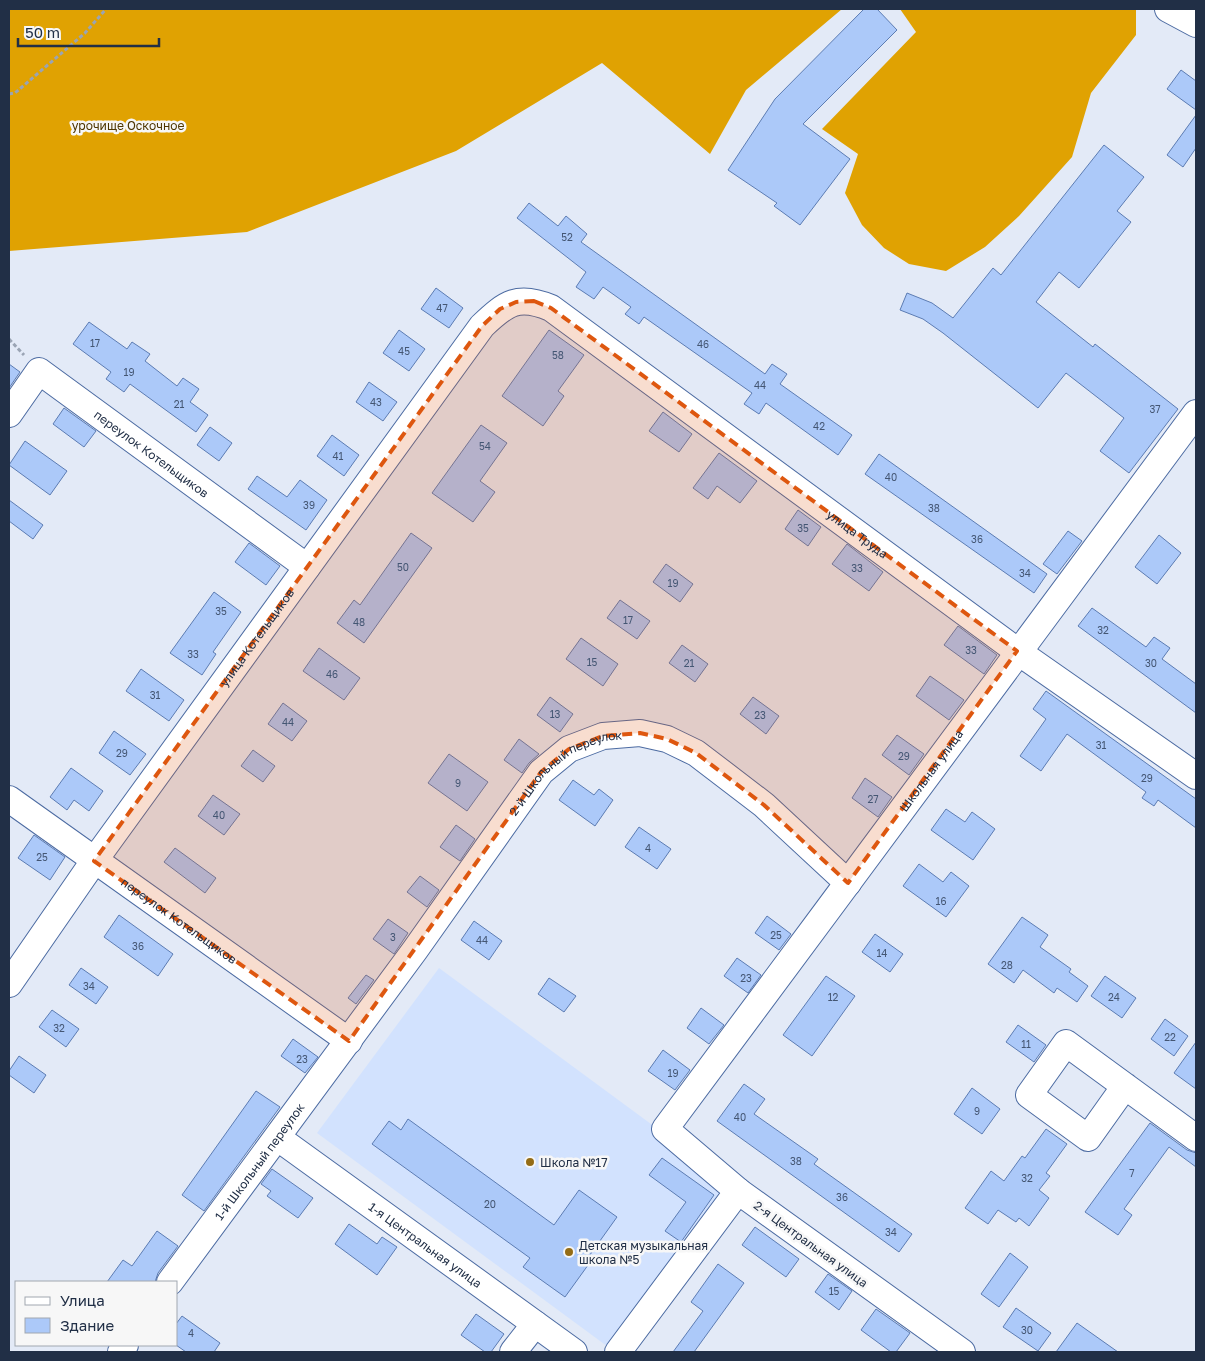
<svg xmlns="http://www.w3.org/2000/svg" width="1205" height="1361" viewBox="0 0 1205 1361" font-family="'Golos Text',sans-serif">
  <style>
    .built { fill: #d2e2fe }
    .forest { fill: #e0a202 }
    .building { fill: #acc9f9; stroke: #5c7cb3 }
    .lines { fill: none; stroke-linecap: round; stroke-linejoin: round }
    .minor-casing { stroke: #4c6ba2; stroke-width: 28 }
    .path { stroke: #9aa4b4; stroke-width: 3; stroke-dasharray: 4 2.5; stroke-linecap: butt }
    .minor { stroke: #fff; stroke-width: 26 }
    .marked { fill: #de570f; fill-opacity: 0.2; stroke: #de570f; stroke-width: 4; stroke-dasharray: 10 6; stroke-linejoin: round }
    .poi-dot { fill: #946c16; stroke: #f7f7f7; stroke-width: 2 }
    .labels { text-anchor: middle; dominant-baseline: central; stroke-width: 5; stroke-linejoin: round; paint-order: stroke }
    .number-label { font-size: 10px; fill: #445673 }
    .park-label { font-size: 12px; fill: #4d3500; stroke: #f7f7f7 }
    .street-label { font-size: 12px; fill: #212f46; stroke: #f7f7f7 }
    .poi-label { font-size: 12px; fill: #212f46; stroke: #f7f7f7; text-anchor: start }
  </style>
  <rect width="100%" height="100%" fill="#e3eaf7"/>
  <!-- built -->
  <polygon class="built" points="439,968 742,1191 615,1352 317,1133"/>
  <!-- forest -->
  <g class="forest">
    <polygon points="9,9 842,9 746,90 710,154 602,63 456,151 247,232 9,251"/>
    <polygon points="900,9 1136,9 1136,35 1091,93 1072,157 1019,216 985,247 946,271 909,264 884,248 862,225 845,193 858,154 822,129 916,32"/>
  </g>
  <!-- building -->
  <g class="building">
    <polygon points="864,9 877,9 897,30 803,124 850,159 800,225 774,206 777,203 728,170 775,99"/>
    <polygon points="1181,70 1196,81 1196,110 1167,89"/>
    <polygon points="1196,115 1196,148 1183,167 1167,155"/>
    <polygon points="1104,145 1144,177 1117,211 1131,222 1079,288 1059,272 1036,302 1093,347 1095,344 1178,409 1129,473 1100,451 1124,418 1066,373 1038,408 943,333 923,319 900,310 907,293 932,303 953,318 993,268 1001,275"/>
    <polygon points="529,203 558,226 566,216 587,234 581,242 765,374 772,364 787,374 780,384 852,435 838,455 766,403 759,414 744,404 752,393 644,317 639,324 625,314 631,307 603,287 594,299 576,287 586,272 517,218"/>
    <polygon points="436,288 463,308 449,328 421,309"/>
    <polygon points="89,322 127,349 132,342 150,354 145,361 177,386 183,378 199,389 190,402 208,415 196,432 130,384 124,392 106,379 111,372 73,344"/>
    <polygon points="399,330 425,349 409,371 383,353"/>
    <polygon points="549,330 584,355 558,391 564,396 543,426 502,396"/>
    <polygon points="9,364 20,372 9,388"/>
    <polygon points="369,382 397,402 383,421 356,402"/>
    <polygon points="64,408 96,431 84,447 53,424"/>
    <polygon points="663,412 692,434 679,452 649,431"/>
    <polygon points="481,425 507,443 480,481 495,492 473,522 432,493"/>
    <polygon points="210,427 232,443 219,461 197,445"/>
    <polygon points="332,435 359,455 344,476 317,456"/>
    <polygon points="25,441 67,471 50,495 9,465"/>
    <polygon points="719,453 757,481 740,503 717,486 708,499 693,488"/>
    <polygon points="879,454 1047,574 1034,593 865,474"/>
    <polygon points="257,476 287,497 300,480 327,500 306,530 248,489"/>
    <polygon points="9,500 43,525 33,539 9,521"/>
    <polygon points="798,510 821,527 808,546 785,529"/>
    <polygon points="1068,531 1082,541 1057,574 1043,564"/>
    <polygon points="411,533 432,548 364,643 337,623 354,600 360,605"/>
    <polygon points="1159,535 1181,553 1157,584 1135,567"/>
    <polygon points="249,543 280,566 266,585 235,562"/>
    <polygon points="847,544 883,572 869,591 832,564"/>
    <polygon points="666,564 693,584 680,602 653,582"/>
    <polygon points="214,592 241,612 213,652 216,654 202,675 170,653"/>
    <polygon points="620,600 650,621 637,639 607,618"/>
    <polygon points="1092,608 1146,647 1154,637 1170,648 1162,659 1196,684 1196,713 1078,626"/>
    <polygon points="958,626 997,655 984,674 944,645"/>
    <polygon points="581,638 618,664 603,686 566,659"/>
    <polygon points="682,645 708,664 695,682 669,663"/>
    <polygon points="319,648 360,678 344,700 303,671"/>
    <polygon points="141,669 184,700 169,721 126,691"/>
    <polygon points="930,676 964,700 949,720 916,696"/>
    <polygon points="1046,691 1196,799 1196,828 1158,800 1154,806 1142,798 1146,792 1067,734 1041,771 1020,756 1046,719 1033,709"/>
    <polygon points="550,697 573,714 560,732 537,715"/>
    <polygon points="753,697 779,716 766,734 740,714"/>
    <polygon points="283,703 307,721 292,741 268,724"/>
    <polygon points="114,731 146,754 130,775 99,753"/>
    <polygon points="897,735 924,754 909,775 882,755"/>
    <polygon points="519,739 539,754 529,763 522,773 504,760"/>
    <polygon points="253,750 275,766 263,782 241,766"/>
    <polygon points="449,754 488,782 467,811 428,783"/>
    <polygon points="71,768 103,791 89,811 74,800 67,810 50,797"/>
    <polygon points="865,778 892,797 878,817 852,798"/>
    <polygon points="573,780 594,795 599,789 613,800 595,826 559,800"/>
    <polygon points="213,795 240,814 224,835 198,816"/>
    <polygon points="946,809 965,822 972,812 995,829 973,860 931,830"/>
    <polygon points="456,825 475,839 460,861 440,847"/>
    <polygon points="639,827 671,849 657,869 625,847"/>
    <polygon points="34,835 65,857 50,880 18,858"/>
    <polygon points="175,848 216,878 205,893 164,862"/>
    <polygon points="919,864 943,882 951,872 969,886 946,917 903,886"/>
    <polygon points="420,876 439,890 427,907 407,892"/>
    <polygon points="119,915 173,954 158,976 104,937"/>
    <polygon points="767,916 791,934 779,950 755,933"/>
    <polygon points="1022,917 1048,935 1040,947 1071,969 1069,972 1088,986 1077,1002 1057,988 1054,993 1023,970 1014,983 988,964"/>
    <polygon points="388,919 408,933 394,954 373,939"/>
    <polygon points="474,921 502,941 489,960 461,940"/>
    <polygon points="875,934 903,954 890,972 862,952"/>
    <polygon points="737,958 761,975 748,993 724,976"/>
    <polygon points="81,968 108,987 96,1004 69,985"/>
    <polygon points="366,975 374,980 356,1004 348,998"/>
    <polygon points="826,976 855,996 812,1056 783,1035"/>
    <polygon points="1105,976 1136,998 1122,1018 1091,996"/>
    <polygon points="549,978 576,996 564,1012 538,994"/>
    <polygon points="701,1008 724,1025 709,1044 687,1028"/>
    <polygon points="52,1010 79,1029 66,1047 39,1027"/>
    <polygon points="1165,1019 1188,1036 1174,1056 1151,1039"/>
    <polygon points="1018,1025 1046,1045 1034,1062 1006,1042"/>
    <polygon points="293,1039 318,1057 305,1073 281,1056"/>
    <polygon points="1196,1042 1196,1089 1174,1073"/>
    <polygon points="663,1050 690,1070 675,1090 648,1071"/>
    <polygon points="19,1056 46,1075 34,1093 9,1075 9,1071"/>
    <polygon points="744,1084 765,1099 754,1114 818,1159 814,1164 912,1234 899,1252 717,1121"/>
    <polygon points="972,1088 1000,1109 982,1134 954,1114"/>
    <polygon points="256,1091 280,1107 204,1211 182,1195"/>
    <polygon points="408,1119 554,1225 579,1190 617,1217 587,1259 591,1261 565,1297 523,1267 530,1258 372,1144 389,1121 401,1130"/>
    <polygon points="1150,1123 1187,1150 1196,1153 1196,1167 1169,1147 1124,1209 1132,1215 1118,1235 1085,1212"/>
    <polygon points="1046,1129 1067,1144 1046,1173 1050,1176 1039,1190 1049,1198 1029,1226 1019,1218 1016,1222 998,1210 988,1224 965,1208 991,1171 1004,1181 1022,1156 1025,1158"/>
    <polygon points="662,1158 714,1195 681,1242 665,1231 686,1202 649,1175"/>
    <polygon points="272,1169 313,1198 298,1218 267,1196 271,1191 261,1184"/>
    <polygon points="349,1224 377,1244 382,1237 397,1247 377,1275 335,1244"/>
    <polygon points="755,1227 799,1259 786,1277 742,1245"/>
    <polygon points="157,1231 178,1246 158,1273 155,1282 107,1282 123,1260 132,1266"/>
    <polygon points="1010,1253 1028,1267 999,1307 981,1294"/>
    <polygon points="718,1264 744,1283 694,1352 673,1352 703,1311 691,1302"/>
    <polygon points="828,1274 852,1291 839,1310 815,1292"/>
    <polygon points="1016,1308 1051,1333 1038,1351 1003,1327"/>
    <polygon points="876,1309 910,1333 896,1352 891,1352 861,1330"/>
    <polygon points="476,1314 504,1334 491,1352 485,1352 461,1335"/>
    <polygon points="182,1316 220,1343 214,1352 186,1352 176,1345 176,1324"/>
    <polygon points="1077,1323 1118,1352 1056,1352"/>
  </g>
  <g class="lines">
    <!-- minor casing -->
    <g class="minor-casing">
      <g id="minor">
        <polyline points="1168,9 1196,24"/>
        <path id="s1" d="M9 414 39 371 307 567"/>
        <path id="s2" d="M9 799 349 1041"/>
        <path id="s3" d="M9 984 94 861 482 326C506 303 518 294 551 308L1017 651 1196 776"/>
        <polyline points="1125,1086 1088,1138 1029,1095 1066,1043 1196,1138"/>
        <path id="s4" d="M278 1138 574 1352"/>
        <path id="s5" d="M170 1282 415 950 541 772 569 749 603 736 640 733 667 739 696 753 764 805 848 883"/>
        <polyline points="121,1352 125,1345"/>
        <polyline points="513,1352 535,1324"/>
        <polyline points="618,1352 738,1191"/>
        <path id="s6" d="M962 1352 738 1191 665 1129C843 891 1018 650 1196 413"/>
      </g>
    </g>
    <!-- path -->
    <g class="path">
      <polyline points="9,94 15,93 85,33 106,9"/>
      <polyline points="9,339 24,355"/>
    </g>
    <!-- minor -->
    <use href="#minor" class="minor"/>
  </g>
  <!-- marked area -->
  <path class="marked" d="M534 301 551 308 1017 651 848 883 764 805 696 753 667 739 640 733 603 736 569 749 541 772 349 1041 94 861 482 326 500 309 516 302Z"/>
  <!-- markers -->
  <g class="poi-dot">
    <circle cx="530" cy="1162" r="5"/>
    <circle cx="569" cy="1252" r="5"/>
  </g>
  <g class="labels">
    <!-- number labels -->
    <g class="number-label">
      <text x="567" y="237">52</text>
      <text x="442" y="308">47</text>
      <text x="95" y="343">17</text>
      <text x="703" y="344">46</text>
      <text x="404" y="351">45</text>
      <text x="558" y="355">58</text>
      <text x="129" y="372">19</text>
      <text x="760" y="385">44</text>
      <text x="376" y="402">43</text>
      <text x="179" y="404">21</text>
      <text x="1155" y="409">37</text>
      <text x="819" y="426">42</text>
      <text x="485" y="446">54</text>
      <text x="338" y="456">41</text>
      <text x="891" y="477">40</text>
      <text x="309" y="505">39</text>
      <text x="934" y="508">38</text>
      <text x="803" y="528">35</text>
      <text x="977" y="539">36</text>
      <text x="403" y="567">50</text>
      <text x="857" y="568">33</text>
      <text x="1025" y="573">34</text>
      <text x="673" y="583">19</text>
      <text x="221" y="611">35</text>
      <text x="628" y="620">17</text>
      <text x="359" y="622">48</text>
      <text x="1103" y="630">32</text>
      <text x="971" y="650">33</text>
      <text x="193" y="654">33</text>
      <text x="592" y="662">15</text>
      <text x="689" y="663">21</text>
      <text x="1151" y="663">30</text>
      <text x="332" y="674">46</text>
      <text x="155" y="695">31</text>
      <text x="555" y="714">13</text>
      <text x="760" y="715">23</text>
      <text x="288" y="722">44</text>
      <text x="1101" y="745">31</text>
      <text x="122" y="753">29</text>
      <text x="904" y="756">29</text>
      <text x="1147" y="778">29</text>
      <text x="458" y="783">9</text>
      <text x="873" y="799">27</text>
      <text x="219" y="815">40</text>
      <text x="648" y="848">4</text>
      <text x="42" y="857">25</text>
      <text x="941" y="901">16</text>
      <text x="776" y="935">25</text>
      <text x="393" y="937">3</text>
      <text x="482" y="940">44</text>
      <text x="138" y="946">36</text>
      <text x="882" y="953">14</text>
      <text x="1007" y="965">28</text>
      <text x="746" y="978">23</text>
      <text x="89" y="986">34</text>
      <text x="833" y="997">12</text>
      <text x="1114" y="997">24</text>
      <text x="59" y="1028">32</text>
      <text x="1170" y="1037">22</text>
      <text x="1026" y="1044">11</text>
      <text x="302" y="1059">23</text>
      <text x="673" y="1073">19</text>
      <text x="977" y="1111">9</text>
      <text x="740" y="1117">40</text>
      <text x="796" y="1161">38</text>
      <text x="1132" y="1173">7</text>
      <text x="1027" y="1178">32</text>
      <text x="842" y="1197">36</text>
      <text x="490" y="1204">20</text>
      <text x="891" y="1232">34</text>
      <text x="834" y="1291">15</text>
      <text x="1027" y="1330">30</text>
      <text x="191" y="1333">4</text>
    </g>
    <!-- park labels -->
    <g class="park-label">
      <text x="128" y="125">урочище Оскочное</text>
    </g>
    <!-- street labels -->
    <g class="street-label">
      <text stroke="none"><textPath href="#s1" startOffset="192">переулок Котельщиков</textPath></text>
      <text stroke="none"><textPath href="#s3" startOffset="1269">улица Труда</textPath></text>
      <text stroke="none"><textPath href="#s3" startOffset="426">улица Котельщиков</textPath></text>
      <text stroke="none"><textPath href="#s6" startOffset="818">Школьная улица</textPath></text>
      <text stroke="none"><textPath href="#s5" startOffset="651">2-й Школьный переулок</textPath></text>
      <text stroke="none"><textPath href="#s2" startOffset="209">переулок Котельщиков</textPath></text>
      <text stroke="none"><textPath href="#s5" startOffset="150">1-й Школьный переулок</textPath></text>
      <text transform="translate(811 1244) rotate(36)">2-я Центральная улица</text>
      <text stroke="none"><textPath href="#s4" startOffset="182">1-я Центральная улица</textPath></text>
    </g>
    <!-- poi labels -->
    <g class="poi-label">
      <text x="540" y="1162">Школа №17</text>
      <text x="579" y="1245">Детская музыкальная<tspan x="579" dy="14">школа №5</tspan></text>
    </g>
  </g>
  <!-- border -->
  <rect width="1205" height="1361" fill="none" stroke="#212f46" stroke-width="20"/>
  <!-- legend -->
  <rect x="15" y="1281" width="162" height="65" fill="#f7f7f7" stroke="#a1a7b0"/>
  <rect x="25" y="1297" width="25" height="8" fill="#ffffff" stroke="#a1a7b0"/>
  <text x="60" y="1306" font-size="15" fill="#212f46">Улица</text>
  <rect x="25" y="1318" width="25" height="15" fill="#acc9f9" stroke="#a1a7b0"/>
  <text x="60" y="1331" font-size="15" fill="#212f46">Здание</text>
  <!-- scale -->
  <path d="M18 38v8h141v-8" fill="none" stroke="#212f46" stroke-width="2.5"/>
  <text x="25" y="38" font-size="15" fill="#212f46" stroke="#f7f7f7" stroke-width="4" paint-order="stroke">50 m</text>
</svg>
